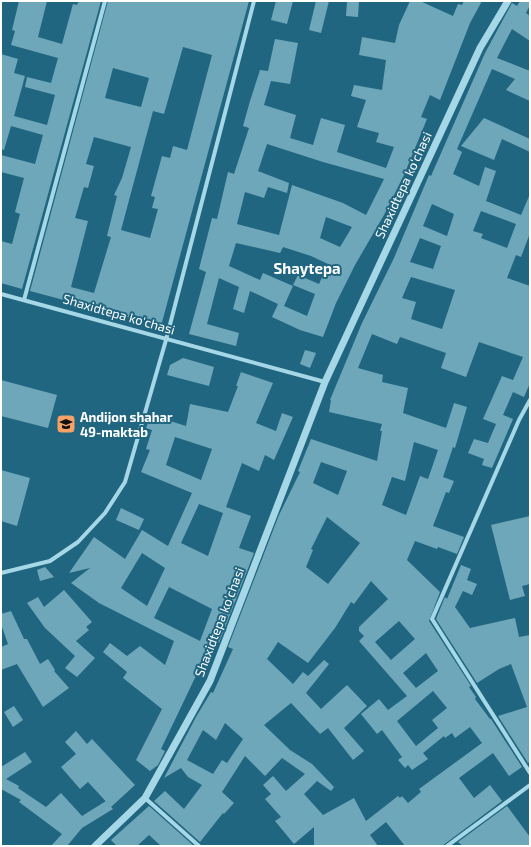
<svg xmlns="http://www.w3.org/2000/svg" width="531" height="847" viewBox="0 0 531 847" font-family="'Exo 2',sans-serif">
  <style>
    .building { fill: #6fa7ba; fill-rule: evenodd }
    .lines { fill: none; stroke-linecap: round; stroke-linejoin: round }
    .minor { stroke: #a6d7e7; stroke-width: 4 }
    .tertiary { stroke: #a6d7e7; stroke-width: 7 }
    .labels { text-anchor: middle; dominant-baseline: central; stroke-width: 4; stroke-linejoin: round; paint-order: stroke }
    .street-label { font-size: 13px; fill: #fff; stroke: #216680 }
    .poi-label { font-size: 13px; font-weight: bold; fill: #fff; stroke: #216680; text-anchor: start }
    .quarter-label { font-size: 15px; font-weight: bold; fill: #fff; stroke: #216680 }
  </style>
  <rect width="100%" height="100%" fill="#216680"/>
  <!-- building -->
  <g class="building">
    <polygon points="19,1 47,1 38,37 62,44 73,4 77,5 79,1 101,1 22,289 1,283 1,241 12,244 20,214 15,212 24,178 1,172 1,155 35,164 43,135 11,126 4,150 1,149 1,54 18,59 14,73 25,76 14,116 47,125 55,95 25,87 27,77 51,83 58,58 11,45 15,31 12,30"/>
    <path d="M108 1H249L161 326 30 291ZM183 47 212 55 187 150 173 146 170 158 162 156 151 196 155 197 152 208 158 209 150 238 121 230 153 111 164 114ZM113 68 149 78 141 107 105 98ZM94 137 131 147 122 178 114 195 117 196 107 236 111 237 94 293 71 287 88 221 75 218 84 187 88 188 94 166 86 164Z"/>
    <polygon points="276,1 293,1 287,24 271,20"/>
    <polygon points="316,1 329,1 321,33 309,30"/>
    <polygon points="347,1 359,1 358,17 346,16"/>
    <path d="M410 1H420L453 16 458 4 462 5 464 1H482L470 23 440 100 430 95 421 117 427 119 404 175 384 215 355 265 336 303 323 337 300 330 272 317 278 304 250 291 244 313 233 309 239 287 219 278 207 324 239 333 236 346 189 334 206 272 199 269 212 218 217 219 228 172 234 174 249 128 243 126 250 101 260 70 268 71 275 39 298 43 290 84 271 81 264 105 296 115 290 138 313 145 321 118 345 125 337 152 386 168 394 147 376 142 379 133 357 127 366 100 351 96 354 85 382 90 386 60 359 55 362 37 395 43 399 25ZM267 144 323 162 384 179 366 215 343 203 292 185 279 235 237 224 245 192 264 198 268 187 287 193 289 183 258 171ZM326 217 352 227 340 247 320 238ZM236 243 280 253 283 247 311 256 328 264 319 284 298 275 293 285 315 294 307 316 284 306 293 286 263 273 260 280 229 266Z"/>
    <path d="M520 1H530V5L526 13 530 16V41L512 29 497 58 530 71V101L506 90 515 79 492 69 457 149 462 152 453 174 479 186 485 167 496 171 486 201 521 215 530 194V233L521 257 516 255 507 278 530 286V383L524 397 513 392 503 415 513 419 492 468 482 465 484 459 468 453 474 439 488 443 496 424 483 419 502 376 513 380 523 357 479 342 466 377 441 368 446 353 400 337 397 344 372 334 358 368 383 375 382 382 408 388 403 413 446 428 454 403 467 407 455 448 453 447 443 477 454 481 449 493 446 492 433 526 464 537 457 554 438 547 437 549 415 541 407 560 440 592 429 621 471 686 469 687 476 697 475 699 490 719H491L522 767 509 776 493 753 459 778 474 798 490 785 502 801 442 846H405L386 822 370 835 378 846H314V827L294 844 275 821 281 817 265 799 271 794 263 785 273 776 286 791 305 774 282 758 265 776 245 756 222 792 234 803 224 814 223 813 200 842 154 801 165 791 184 809 202 785 188 777 181 768 164 778 196 717 211 692 213 693 233 649 228 647 279 515 300 472 298 471 311 439 377 461 382 431H380L382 424 329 412 331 400H330L362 323 394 258 429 175 431 176 485 53 512 3 517 6ZM432 204 454 214 447 236 423 226ZM481 211 516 224 507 248 481 238 483 234 473 231ZM420 238 441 246 433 269 410 262ZM411 277 455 290 442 329 411 319 416 302 402 298ZM414 442 438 450 428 479 420 476 406 515 382 505 392 477 405 481ZM321 462 347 471 338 495 313 483ZM327 517 360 543 328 584 306 567 313 550 311 549ZM371 581 388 599 359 627V631L364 636 359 641 407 696 388 710 379 699 361 714 377 734 382 730 402 757 398 760 405 768 408 765 412 770 428 759 423 753 444 736 445 738 452 733 455 738 470 727 482 743 419 789 421 792 408 803 402 796 400 798 398 796 366 821 354 798 323 815 304 794 317 781 331 791 334 787 312 764 290 750 264 725 291 703 320 734 328 728 353 760 364 751 344 728 367 706 347 685 321 709 306 693 329 664 324 660 308 676 303 672 293 684 267 659 278 642 308 663 335 628 351 602 354 604ZM399 621 415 639 391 660 375 642ZM426 653 438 671 416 688 403 673ZM433 691 447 708 432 720 438 728 416 746 397 721ZM225 723 243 739 227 763 222 760 213 774 187 760 203 730 216 740Z"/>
    <polygon points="484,118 530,139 530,152 502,139 494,160 461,146"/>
    <polygon points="305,350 316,353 310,368 300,364"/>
    <polygon points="183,358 214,367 209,386 167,375 170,365"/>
    <path d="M241 372 273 383 256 423 276 431 282 413 293 417 274 460 265 455 259 471 242 463 226 507 251 516 239 548 254 553 219 643 213 640 161 749 165 751 158 765 150 771 136 760 162 709 123 678 127 672 103 652 110 643 127 656 140 646 165 665 174 641 99 603 71 583 90 568 69 573 94 537 125 559 142 530 168 546 192 493 141 472 150 450 146 449 152 430 146 428 151 415 186 426 190 404 228 412 238 386H236ZM175 437 212 449 201 480 166 465ZM199 504 223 513 208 556 181 543ZM142 553 165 568 147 606 121 588ZM169 587 212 609 200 641 154 618Z"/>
    <polygon points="1,380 57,395 48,428 1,416"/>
    <polygon points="1,470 30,478 17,526 1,521"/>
    <polygon points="121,508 144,519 139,530 116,520"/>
    <polygon points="530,516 530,584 522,586 525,596 510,600 491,525"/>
    <polygon points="461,565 471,569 467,580 477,584 472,595 463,591 455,607 470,628 515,618 519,637 530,635 530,761 528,763 498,716 527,707 511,664 499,669 477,683 436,619 445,597 447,599"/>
    <polygon points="45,567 54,577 40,581 37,570"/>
    <polygon points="64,590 92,622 86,627 89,630 76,641 95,658 77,677 65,668 75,656 45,628 27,603 38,597 44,607"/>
    <polygon points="11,611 24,639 27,639 40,664 48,659 55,670 54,671 69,688 43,707 17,664 1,670 1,647 8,644 1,624 1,614"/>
    <polygon points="14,706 23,720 13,727 4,712"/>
    <polygon points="76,731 87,744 92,739 135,785 111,807 88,782 80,789 61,767 76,754 65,742"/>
    <polygon points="25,752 32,762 6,779 19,786 18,788 46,807 61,793 82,816 106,801 113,809 82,828 67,846 51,846 62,834 19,802 21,800 1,789 1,767"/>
    <polygon points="149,806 194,846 161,846 149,835 137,846 117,846 111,840"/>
    <polygon points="507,806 530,837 530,846 463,846 458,842"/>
  </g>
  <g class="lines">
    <!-- minor -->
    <g class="minor">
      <polyline points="1,294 325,382"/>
      <polyline points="24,300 105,1"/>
      <polyline points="530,400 519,420 432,619 530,773"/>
      <polyline points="1,573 50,561 78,542 105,513 125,482 166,340 254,1"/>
      <polyline points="145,798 199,846"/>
      <polyline points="447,846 530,785"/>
    </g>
    <!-- tertiary -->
    <polyline class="tertiary" points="95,846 145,798 210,681 325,382 480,48 508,1"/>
  </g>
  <!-- icons -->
  <defs>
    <g id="school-square" transform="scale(1)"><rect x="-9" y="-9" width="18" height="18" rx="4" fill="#f4a267" stroke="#216680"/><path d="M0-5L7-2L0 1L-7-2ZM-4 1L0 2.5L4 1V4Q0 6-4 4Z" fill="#111"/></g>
  </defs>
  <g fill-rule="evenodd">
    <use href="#school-square" x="66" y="424"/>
  </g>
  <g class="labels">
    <!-- street labels -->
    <g class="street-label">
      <text transform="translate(403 185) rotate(-65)">Shaxidtepa ko'chasi</text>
      <text transform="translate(119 314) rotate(16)">Shaxidtepa ko'chasi</text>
      <text transform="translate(219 622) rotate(-69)">Shaxidtepa ko'chasi</text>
    </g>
    <!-- poi labels -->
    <g class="poi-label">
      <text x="80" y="417">Andijon shahar<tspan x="80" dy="15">49-maktab</tspan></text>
    </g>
    <!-- quarter labels -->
    <g class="quarter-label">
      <text x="307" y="268">Shaytepa</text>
    </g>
  </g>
  <!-- border -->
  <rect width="531" height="847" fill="none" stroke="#ffffff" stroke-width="4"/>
</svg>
